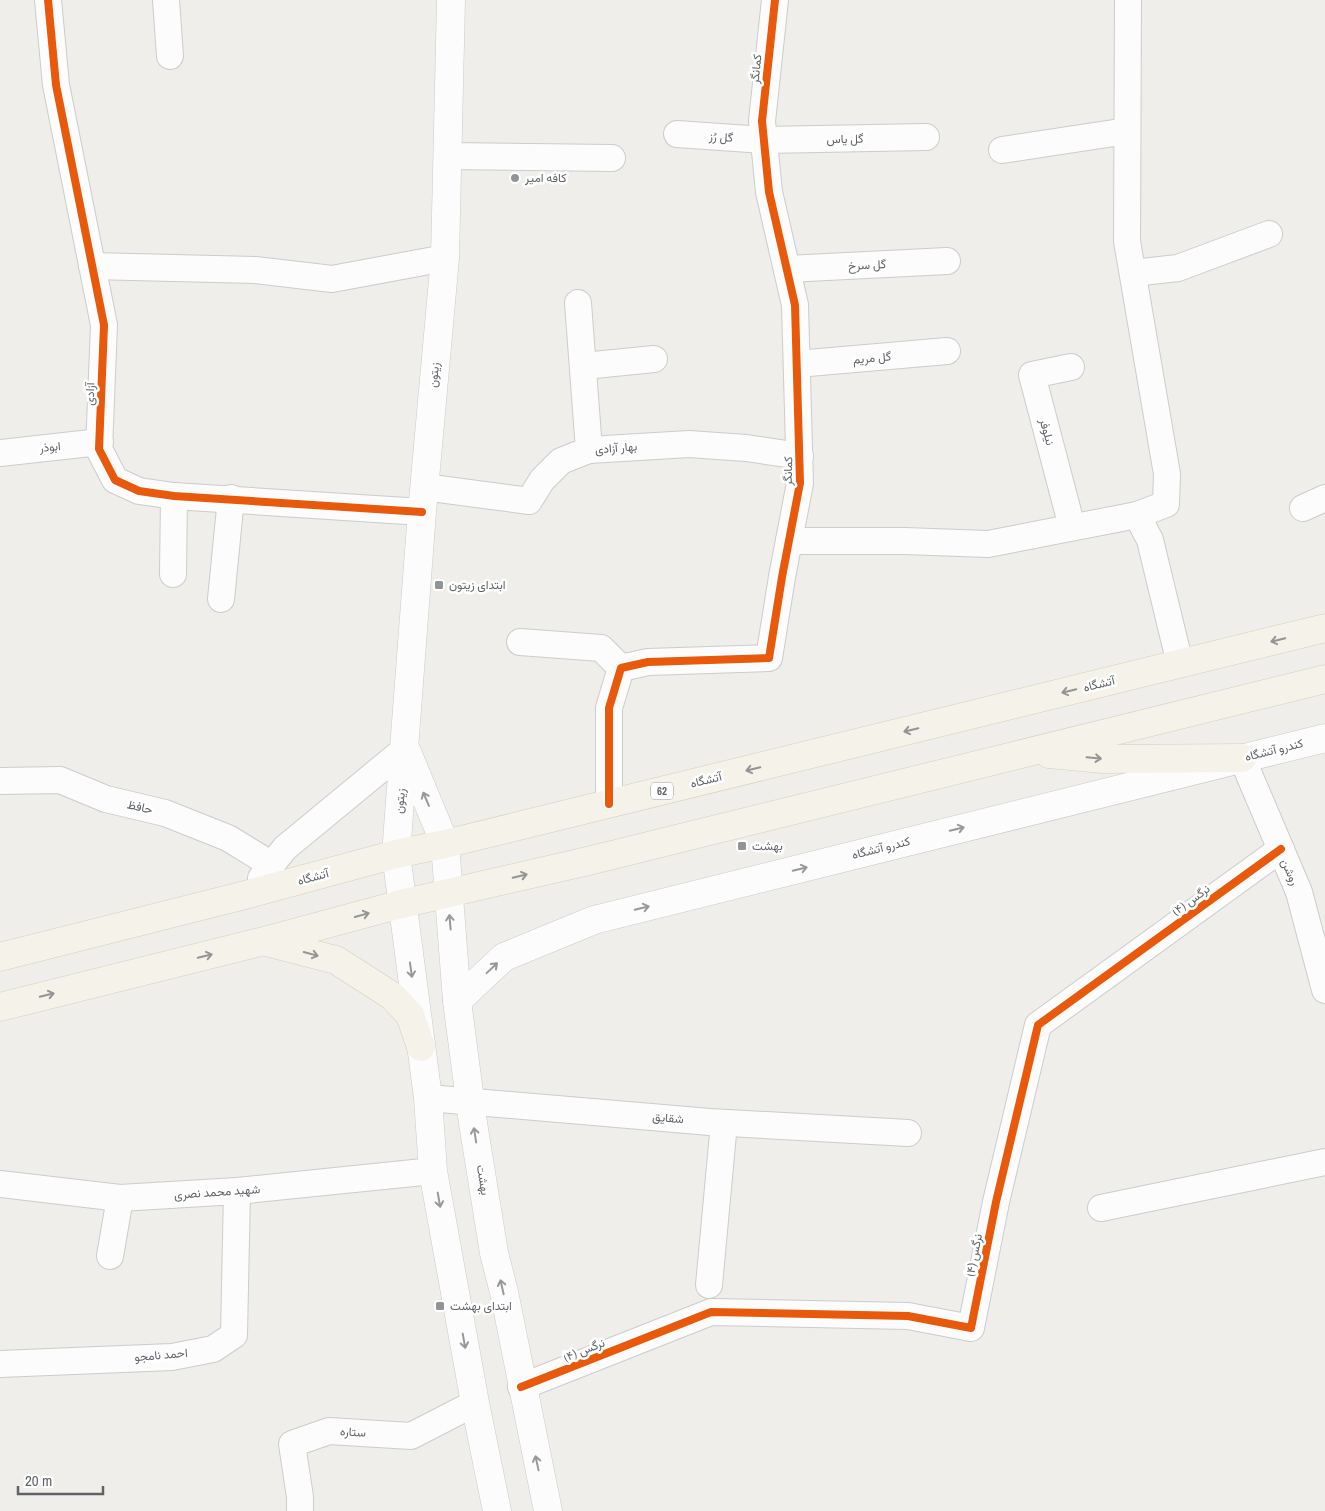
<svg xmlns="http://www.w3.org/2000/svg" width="1325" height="1511" viewBox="0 0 1325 1511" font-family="'Archivo Narrow',Vazirmatn,sans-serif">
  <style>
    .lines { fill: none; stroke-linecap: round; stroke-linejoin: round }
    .minor-casing { stroke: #cbcccc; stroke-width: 28 }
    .secondary-casing { stroke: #cacacb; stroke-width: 29 }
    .primary-casing { stroke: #d7ceb8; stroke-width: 29 }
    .minor { stroke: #fdfcfc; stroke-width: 26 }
    .secondary { stroke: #fdfcfc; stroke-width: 28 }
    .primary { stroke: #f4f2e9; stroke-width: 28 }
    .cycleway-casing { stroke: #fff; stroke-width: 11 }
    .cycleway { stroke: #e8590c; stroke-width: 8 }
    .oneway { stroke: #939595 }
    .oneway2 { stroke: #96999c }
    .poi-dot { fill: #919496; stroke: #fff; stroke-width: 2 }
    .labels { text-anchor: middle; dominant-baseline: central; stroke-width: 5; stroke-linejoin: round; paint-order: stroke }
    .shield { fill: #fff; stroke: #8f9295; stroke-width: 1 }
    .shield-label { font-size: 11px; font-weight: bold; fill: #5f6368 }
    .street-label { font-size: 12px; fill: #5f6368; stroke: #fff }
    .poi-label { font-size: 12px; fill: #5f6368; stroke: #fff; text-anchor: start }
  </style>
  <rect width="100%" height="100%" fill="#efeeea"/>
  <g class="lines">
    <!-- minor casing -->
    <g class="minor-casing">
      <g id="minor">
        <polyline points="48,0 56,85 104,325 99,449 115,480 139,491 174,496 422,512"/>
        <polyline points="166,0 170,56"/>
        <polyline points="1128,0 1127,241 1167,474 1166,504 1137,515"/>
        <polyline points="677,134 764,140 926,137"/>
        <polyline points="1002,150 1127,131"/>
        <polyline points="447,156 612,158"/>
        <polyline points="92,266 255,270 332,279 445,258"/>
        <polyline points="787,269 947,261"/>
        <polyline points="1133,273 1178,268 1269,234"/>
        <polyline points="578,303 589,450"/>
        <polyline points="797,364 947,351"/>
        <polyline points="584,366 654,359"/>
        <polyline points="1071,367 1032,375 1072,527"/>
        <polyline points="0,453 100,442"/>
        <polyline points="424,487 529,501 542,480 561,461 589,450 689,444 746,448 800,456"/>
        <polyline points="1303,508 1325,498"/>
        <polyline points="789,541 904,541 988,544 1137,515 1150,540 1180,664"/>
        <polyline points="173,574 174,496"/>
        <polyline points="221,599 231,498"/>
        <polyline points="520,642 601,648 621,668"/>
        <polyline points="1242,758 1299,892 1325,990"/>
        <polyline points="0,781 60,780 106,799 165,813 228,838 272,865"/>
        <polyline points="609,804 609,708 621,668 648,662 769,658 782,577 800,483 795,305 769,192 762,121 775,0"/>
        <polyline points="261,878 285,848 405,749"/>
        <polyline points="428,1098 710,1122 908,1133"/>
        <polyline points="0,1184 120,1198 237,1191 433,1171"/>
        <polyline points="1101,1208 1325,1162"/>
        <polyline points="110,1256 120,1198"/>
        <polyline points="709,1285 724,1123"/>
        <polyline points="0,1364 172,1357 213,1349 234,1335 237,1191"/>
        <polyline points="521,1387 711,1312 908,1316 971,1328 996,1202 1038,1025 1281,849"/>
        <polyline points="300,1511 300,1497 292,1444 329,1431 411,1436 475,1403"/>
      </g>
    </g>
    <!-- secondary casing -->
    <g class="secondary-casing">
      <g id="secondary">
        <polyline points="451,0 445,258 422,512 396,854 428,1098 433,1171 475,1403 497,1511"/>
        <polyline points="407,752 445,844 457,1001 473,1123 494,1253 504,1292 548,1511"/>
        <polyline points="457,1001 504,957 594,920 1325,738"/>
      </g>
    </g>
    <!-- primary casing -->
    <g class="primary-casing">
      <g id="primary">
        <polyline points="1049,754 1103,759 1242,758"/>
        <polyline points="266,942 336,960 392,996 410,1015 421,1047"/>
        <polyline points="0,957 245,895 396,854 445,844 1325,628"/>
        <polyline points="0,1007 264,941 401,904 588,861 1325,679"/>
      </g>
    </g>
    <!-- minor -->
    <use href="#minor" class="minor"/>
    <!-- secondary -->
    <use href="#secondary" class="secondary"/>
    <!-- primary -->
    <use href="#primary" class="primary"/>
    <!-- cycleway casing -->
    <g class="cycleway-casing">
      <g id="cycleway">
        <polyline points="48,0 56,85 104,325 99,449 115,480 139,491 174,496 422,512"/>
        <polyline points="609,804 609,708 621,668 648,662 769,658 782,577 800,483 795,305 769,192 762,121 775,0"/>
        <polyline points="521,1387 711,1312 908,1316 971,1328 996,1202 1038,1025 1281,849"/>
      </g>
    </g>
    <!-- cycleway -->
    <use href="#cycleway" class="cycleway"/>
  </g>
  <!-- one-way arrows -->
  <defs><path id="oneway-shaft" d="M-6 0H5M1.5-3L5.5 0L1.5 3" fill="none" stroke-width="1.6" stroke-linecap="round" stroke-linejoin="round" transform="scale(1.25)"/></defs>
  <g class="oneway">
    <use href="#oneway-shaft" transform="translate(1278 640) rotate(166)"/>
    <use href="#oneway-shaft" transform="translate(1069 691) rotate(166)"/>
    <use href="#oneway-shaft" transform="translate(911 730) rotate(166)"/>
    <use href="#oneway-shaft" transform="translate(1094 758) rotate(5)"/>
    <use href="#oneway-shaft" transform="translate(753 769) rotate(166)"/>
    <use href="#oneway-shaft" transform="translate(520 876) rotate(-13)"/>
    <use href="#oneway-shaft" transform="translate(362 915) rotate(-15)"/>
    <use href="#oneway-shaft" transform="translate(311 954) rotate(15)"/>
    <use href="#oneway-shaft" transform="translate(205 956) rotate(-14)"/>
    <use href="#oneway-shaft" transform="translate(47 995) rotate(-14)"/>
  </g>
  <g class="oneway2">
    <use href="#oneway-shaft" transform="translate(426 799) rotate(-113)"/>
    <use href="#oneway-shaft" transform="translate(957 829) rotate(-14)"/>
    <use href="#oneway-shaft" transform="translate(800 869) rotate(-14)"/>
    <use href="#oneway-shaft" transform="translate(642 908) rotate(-14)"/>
    <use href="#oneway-shaft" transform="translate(450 922) rotate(-95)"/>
    <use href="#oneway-shaft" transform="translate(492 968) rotate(-43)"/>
    <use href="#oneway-shaft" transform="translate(411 970) rotate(82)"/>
    <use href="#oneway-shaft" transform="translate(475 1135) rotate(-99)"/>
    <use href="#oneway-shaft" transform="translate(439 1200) rotate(80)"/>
    <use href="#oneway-shaft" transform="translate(502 1287) rotate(-103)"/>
    <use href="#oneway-shaft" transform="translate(464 1341) rotate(80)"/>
    <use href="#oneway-shaft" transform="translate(537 1463) rotate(-102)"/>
  </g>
  <!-- markers -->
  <g class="poi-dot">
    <circle cx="515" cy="178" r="5"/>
    <rect x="434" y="580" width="10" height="10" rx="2.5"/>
    <rect x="737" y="841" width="10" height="10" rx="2.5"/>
    <rect x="435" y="1301" width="10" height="10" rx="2.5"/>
  </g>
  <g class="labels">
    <!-- shield labels -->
    <rect class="shield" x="651" y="782.5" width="22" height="17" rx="4"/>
    <g class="shield-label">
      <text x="662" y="791">62</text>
    </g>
    <!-- street labels -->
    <g class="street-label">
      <text transform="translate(756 69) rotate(-84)">کمانگر</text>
      <text transform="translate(721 137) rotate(4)">گل رُز</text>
      <text transform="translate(845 139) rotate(-1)">گل یاس</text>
      <text transform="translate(867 265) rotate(-3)">گل سرخ</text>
      <text transform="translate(872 358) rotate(-5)">گل مریم</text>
      <text transform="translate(434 375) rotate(-85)">زیتون</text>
      <text transform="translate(90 394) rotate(-88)">آزادی</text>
      <text transform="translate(1047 432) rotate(75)">نیلوفر</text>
      <text transform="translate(50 447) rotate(-6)">ابوذر</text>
      <text transform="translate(616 448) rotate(-5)">بهار آزادی</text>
      <text transform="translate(788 471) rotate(-89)">کمانگر</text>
      <text transform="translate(1099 684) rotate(-14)">آتشگاه</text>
      <text transform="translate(1274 750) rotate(-14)">کندرو آتشگاه</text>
      <text transform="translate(706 780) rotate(-14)">آتشگاه</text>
      <text transform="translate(400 801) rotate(-85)">زیتون</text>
      <text transform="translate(140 807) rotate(13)">حافظ</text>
      <text transform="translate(881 848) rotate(-14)">کندرو آتشگاه</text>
      <text transform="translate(1290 872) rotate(67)">روشن</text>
      <text transform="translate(313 877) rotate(-15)">آتشگاه</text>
      <text transform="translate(1191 900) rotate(-36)">نرگس (۴)</text>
      <text transform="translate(668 1118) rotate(5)">شقایق</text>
      <text transform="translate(483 1180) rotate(81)">بهشت</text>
      <text transform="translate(217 1192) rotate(-4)">شهید محمد نصری</text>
      <text transform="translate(974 1255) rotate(-79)">نرگس (۴)</text>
      <text transform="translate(584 1350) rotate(-22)">نرگس (۴)</text>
      <text transform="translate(161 1355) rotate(-5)">احمد نامجو</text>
      <text transform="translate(353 1432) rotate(3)">ستاره</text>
    </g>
    <!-- poi labels -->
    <g class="poi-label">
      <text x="525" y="178">کافه امیر</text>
      <text x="449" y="585">ابتدای زیتون</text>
      <text x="752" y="846">بهشت</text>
      <text x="450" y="1306">ابتدای بهشت</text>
    </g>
  </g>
  <!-- scale -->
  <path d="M18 1486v8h85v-8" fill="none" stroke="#5f6368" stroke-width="2.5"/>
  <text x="25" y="1486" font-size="15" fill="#5f6368" stroke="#ffffff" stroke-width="4" paint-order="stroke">20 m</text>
</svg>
